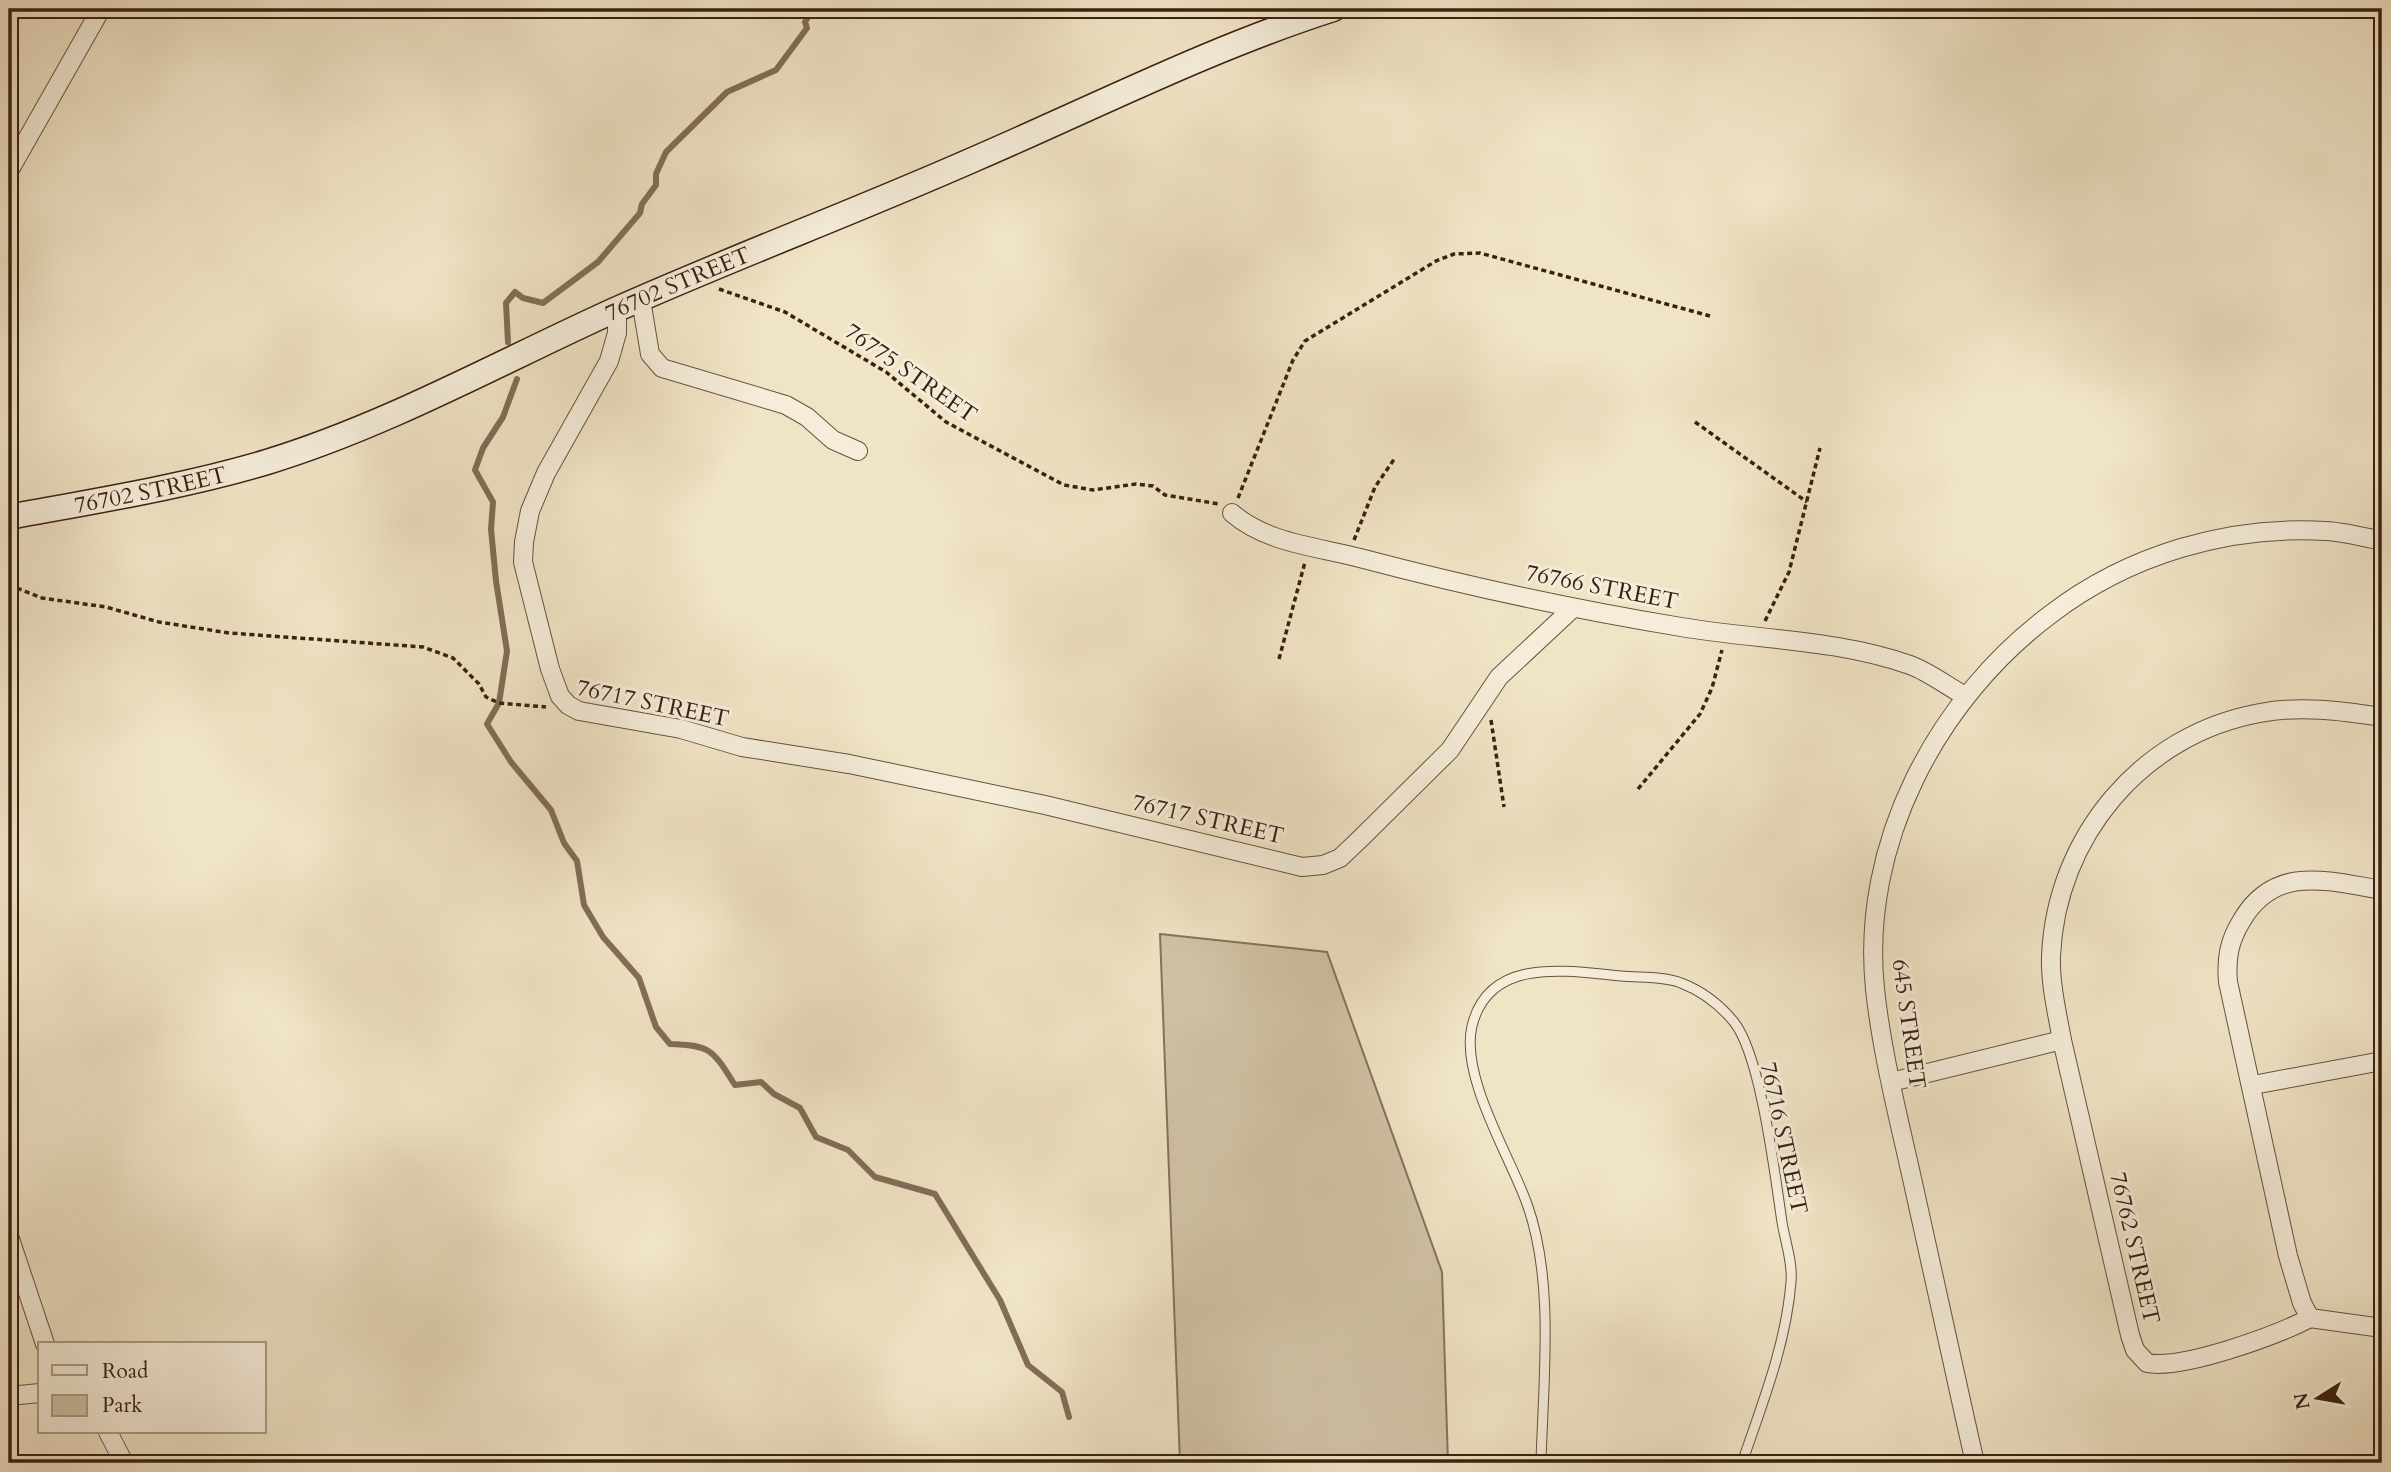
<svg xmlns="http://www.w3.org/2000/svg" width="2391" height="1472" viewBox="0 0 2391 1472" font-family="Cardo,serif">
  <style>
    .green { fill: #d1c3a7; stroke: #86725c; stroke-width: 2 }
    .lines { fill: none; stroke-linecap: round; stroke-linejoin: round }
    .stream { stroke: #826d58; stroke-width: 6 }
    .lane-casing { stroke: #68513e; stroke-width: 11 }
    .street-casing { stroke: #68513e; stroke-width: 20 }
    .secondary-casing { stroke: #3a2011; stroke-width: 27 }
    .path { stroke: #3a2011; stroke-width: 3.5; stroke-dasharray: 5 3.5; stroke-linecap: butt }
    .lane { stroke: #f5edda; stroke-width: 9 }
    .street { stroke: #f5edda; stroke-width: 18 }
    .secondary { stroke: #f5edda; stroke-width: 24 }
    .labels { text-anchor: middle; dominant-baseline: central; stroke-width: 6; stroke-linejoin: round; paint-order: stroke }
    .street-label { font-size: 23px; fill: #3a2011; stroke: #f5edda }
  </style>
  <rect width="100%" height="100%" fill="#f0e4c6"/>
  <filter id="stains"><feTurbulence type="fractalNoise" baseFrequency=".00286" numOctaves="4"/><feColorMatrix values="0 0 0 0 .2 0 0 0 0 .09 0 0 0 0 .02 0 0 0 .5 -.17"/></filter>
  <radialGradient id="worn" r=".72"><stop offset=".6" stop-color="#630" stop-opacity="0"/><stop offset="1" stop-color="#630" stop-opacity=".3"/></radialGradient>
  <!-- green -->
  <polygon class="green" points="1160,934 1327,952 1442,1272 1448,1463 1180,1463"/>
  <g class="lines">
    <!-- stream -->
    <g class="stream">
      <polyline points="508,342 506,303 515,292 523,298 543,303 598,262 640,213 642,204 656,185 656,174 666,152 727,92 776,70 807,28 805,22 813,9"/>
      <path d="M517 379 503 417 483 448 475 470 493 502 491 529 496 581 507 651 499 703 487 724 511 762 551 810 564 843 577 861 584 905 603 937 639 978 656 1027 670 1044C712 1045 713 1051 735 1085L761 1082 774 1094 800 1108 816 1137 848 1150 875 1177 935 1194 1000 1300 1028 1365 1062 1392 1069 1417"/>
    </g>
    <!-- lane casing -->
    <g class="lane-casing">
      <path id="lane" d="M1541 1463C1543 1382 1555 1281 1527 1204 1510 1156 1460 1077 1472 1026 1489 956 1567 971 1621 976 1639 978 1664 976 1681 983 1702 991 1720 1005 1734 1022 1761 1056 1775 1176 1782 1222 1785 1241 1793 1263 1791 1282 1786 1345 1762 1404 1742 1463"/>
    </g>
    <!-- street casing -->
    <g class="street-casing">
      <g id="street">
        <polyline points="9,171 101,9"/>
        <polyline points="641,300 650,354 662,368 786,405 807,417 833,440 858,451"/>
        <polyline points="617,309 617,333 609,361 546,473 530,511 524,542 523,562 550,669 560,696 568,705 579,711 681,729 742,747 849,764 1045,805 1302,867 1323,865 1340,858 1359,840 1450,750 1499,677 1572,609"/>
        <path d="M1232 513C1266 543 1318 547 1360 558 1466 586 1572 609 1681 627 1757 640 1836 639 1910 665 1929 672 1947 686 1965 696"/>
        <path d="M2382 717C2343 711 2300 705 2260 713 2142 734 2056 837 2051 956 2050 983 2057 1013 2062 1040L2130 1335 2135 1350 2147 1363C2183 1370 2277 1335 2310 1318L2302 1303 2288 1256 2228 982C2226 958 2229 941 2242 920 2275 864 2328 881 2382 890"/>
        <polyline points="1891,1082 2062,1040"/>
        <polyline points="2253,1085 2382,1061"/>
        <polyline points="9,1236 45,1344"/>
        <polyline points="2310,1318 2382,1328"/>
        <polyline points="9,1396 40,1393"/>
        <polyline points="108,1432 124,1463"/>
        <path d="M1975 1463C1954 1370 1934 1277 1913 1183 1899 1119 1882 1055 1875 989 1860 844 1937 699 2051 614 2128 555 2228 525 2326 531 2344 532 2364 537 2382 541"/>
      </g>
    </g>
    <!-- secondary casing -->
    <g class="secondary-casing">
      <g id="secondary">
        <path id="s1" d="M9 517C95 501 183 487 267 462 388 425 500 362 615 310 734 257 857 211 977 158 1095 107 1211 48 1333 9"/>
      </g>
    </g>
    <!-- path -->
    <g class="path">
      <polyline points="719,289 785,312 886,372 946,422 1064,485 1093,490 1136,484 1153,486 1165,495 1219,504"/>
      <polyline points="1695,422 1807,502"/>
      <polyline points="1238,498 1293,360 1305,341 1436,261 1454,254 1480,253 1710,316"/>
      <polyline points="1354,540 1375,487 1395,458"/>
      <polyline points="9,585 42,598 106,607 159,622 229,633 423,647 453,658 479,684 486,697 499,703 546,707"/>
      <polyline points="1765,621 1789,572 1820,448"/>
      <polyline points="1279,659 1305,562"/>
      <polyline points="1491,720 1504,807"/>
      <polyline points="1638,789 1700,714 1712,688 1722,650"/>
    </g>
    <!-- lane -->
    <use href="#lane" class="lane"/>
    <!-- street -->
    <use href="#street" class="street"/>
    <!-- secondary -->
    <use href="#secondary" class="secondary"/>
  </g>
  <g class="labels">
    <!-- street labels -->
    <g class="street-label">
      <text stroke="none"><textPath href="#s1" startOffset="712">76702 STREET</textPath></text>
      <text transform="translate(911 373) rotate(35)">76775 STREET</text>
      <text stroke="none"><textPath href="#s1" startOffset="144">76702 STREET</textPath></text>
      <text transform="translate(1602 587) rotate(11)">76766 STREET</text>
      <text transform="translate(653 703) rotate(12)">76717 STREET</text>
      <text transform="translate(1208 819) rotate(13)">76717 STREET</text>
      <text transform="translate(1909 1024) rotate(82)">645 STREET</text>
      <text transform="translate(1784 1138) rotate(78)">76716 STREET</text>
      <text transform="translate(2135 1248) rotate(77)">76762 STREET</text>
    </g>
  </g>
  <!-- margin -->
  <rect width="2391" height="1472" fill="none" stroke="#f0e4c6" stroke-width="35"/>
  <rect x="10" y="10" width="2370" height="1451" fill="none" stroke="#3a2011" stroke-width="3.5"/>
  <rect x="18" y="18" width="2356" height="1437" fill="none" stroke="#3a2011" stroke-width="2"/>
  <!-- legend -->
  <rect x="38" y="1342" width="228" height="91" fill="#f5edda" stroke="#aa9b8a" stroke-width="2"/>
  <rect x="52" y="1365" width="35" height="10" fill="#f5edda" stroke="#aa9b8a" stroke-width="2"/>
  <text x="102" y="1378" font-size="21" fill="#3a2011">Road</text>
  <rect x="52" y="1395" width="35" height="21" fill="#d1c3a7" stroke="#aa9b8a" stroke-width="2"/>
  <text x="102" y="1412" font-size="21" fill="#3a2011">Park</text>
  <!-- north arrow -->
  <g transform="translate(2318 1398) rotate(259)" stroke="#f5edda" stroke-width="5" paint-order="stroke">
  <path d="M0-5L12 26L0 18L-12 26Z" fill="#3a2011"/>
  <text y="-10" font-size="19" font-weight="bold" text-anchor="middle" fill="#3a2011">N</text>
  </g>
  <rect width="100%" height="100%" filter="url(#stains)"/>
  <rect width="100%" height="100%" fill="url(#worn)"/>
</svg>
